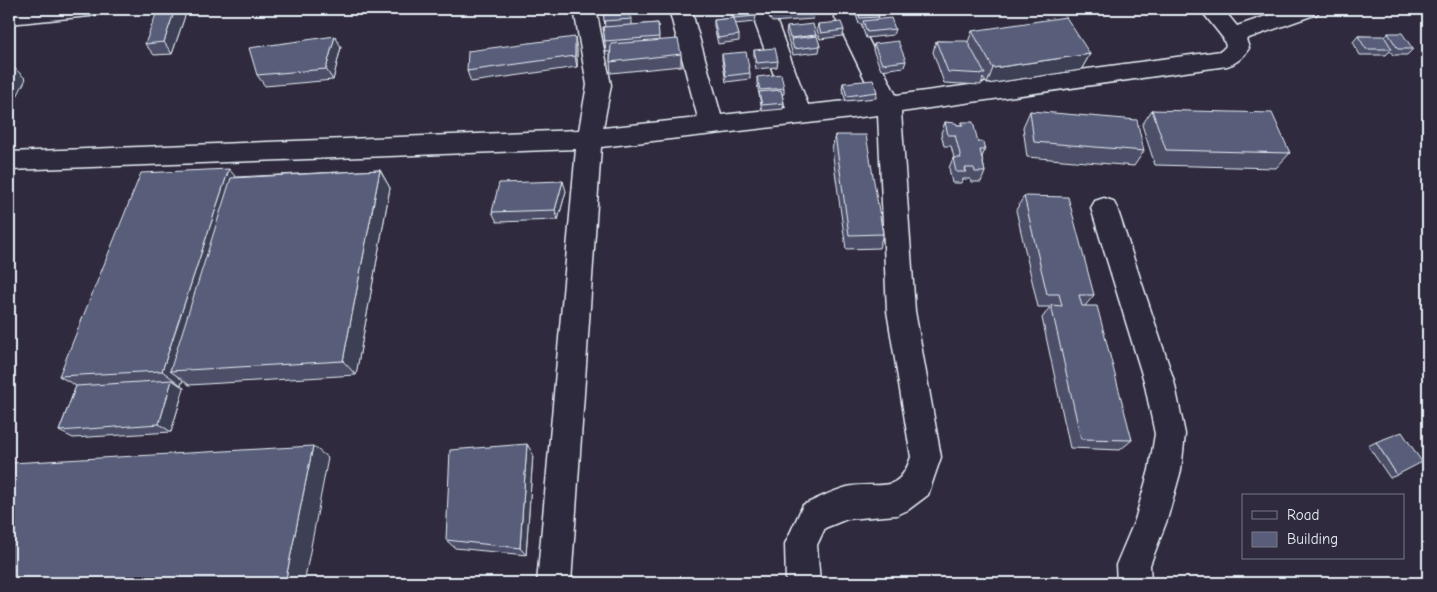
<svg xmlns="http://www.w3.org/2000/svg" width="1437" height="592" viewBox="0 0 1437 592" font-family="'Comic Neue',sans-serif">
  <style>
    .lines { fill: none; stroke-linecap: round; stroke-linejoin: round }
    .minor-casing { stroke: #e8f1f8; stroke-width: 3 }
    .minor { fill: #2f2a3d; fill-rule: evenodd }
    .wall { fill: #4d5069; stroke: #e8f1f8 }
    .shaded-wall { fill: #3e4155; stroke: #e8f1f8 }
    .building { fill: #595d7a; stroke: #e8f1f8 }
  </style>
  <rect width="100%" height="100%" fill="#2f2a3d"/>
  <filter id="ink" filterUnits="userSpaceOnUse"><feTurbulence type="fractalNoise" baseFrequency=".02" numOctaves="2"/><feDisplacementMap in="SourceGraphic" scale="10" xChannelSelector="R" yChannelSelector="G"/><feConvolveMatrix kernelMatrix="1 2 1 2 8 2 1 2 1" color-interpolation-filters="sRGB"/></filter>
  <g filter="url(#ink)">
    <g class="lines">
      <!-- minor casing -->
      <g class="minor-casing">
        <g id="minor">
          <polygon points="18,9 101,9 98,14 90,16 9,24 9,10"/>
          <path d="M574 9H596L611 85 603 128 698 118 669 9H691L721 115 786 108 750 9H772L808 105 874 98 831 9H853L896 95 1221 51 1226 46 1223 38 1200 9H1223L1237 26 1287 9H1320L1317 14 1246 39 1249 48C1244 57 1237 63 1227 66L901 112 915 311 941 457 928 495 908 510 897 515 847 519 825 528 817 545 820 583H786L785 544 803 505C817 499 832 491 847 487 879 480 897 498 911 457L887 311 878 115 601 147 571 583H537L576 149 9 170V152L579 130 587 85Z"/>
          <polygon points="1104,198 1113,201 1117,208 1174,381 1185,434 1181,470 1167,520 1150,565 1151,583 1117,583 1116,565 1135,520 1149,470 1155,434 1144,381 1091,208 1095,201"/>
        </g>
      </g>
      <!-- minor -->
      <use href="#minor" class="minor"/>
    </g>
    <!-- wall -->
    <g class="wall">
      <polygon points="603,9 632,19 632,25 658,23 659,41 681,54 681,66 611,73 610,62 610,52 606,52 603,27 605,27"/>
      <polygon points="731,9 754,9 756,16 755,22 735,24 739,35 739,41 718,44 714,26 714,20 732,18"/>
      <polygon points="766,9 809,9 814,13 813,19 772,22 766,11"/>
      <polygon points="850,9 881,9 880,12 877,12 879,17 878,19 895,29 893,35 866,38 862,27 862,24 859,24 856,15 853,15"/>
      <polygon points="185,16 172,54 154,55 145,44"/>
      <polygon points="818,24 844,30 843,36 820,39 817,30"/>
      <polygon points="787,27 816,35 820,46 819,52 793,55 786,33"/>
      <polygon points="972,31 1090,54 1081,70 987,84 983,78 981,85 944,83 933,52 936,41 968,42"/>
      <polygon points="1388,33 1413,49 1407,55 1393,55 1390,51 1386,55 1360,55 1353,42 1358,36 1385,37"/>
      <polygon points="874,44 906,61 904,67 881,70 873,50"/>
      <polygon points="341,47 333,80 265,86 257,75"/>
      <polygon points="577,49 577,67 471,82 467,71"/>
      <polygon points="754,50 778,61 777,67 756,69 754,56"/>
      <polygon points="722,54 750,73 750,79 726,82 722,60"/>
      <polygon points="757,77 784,88 784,94 782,94 784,103 783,109 762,111 757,83"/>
      <polygon points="843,83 877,92 876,98 846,101 842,89"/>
      <polygon points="1152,110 1290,153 1276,168 1155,165 1142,125"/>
      <polygon points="1030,111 1144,151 1134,166 1027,157 1023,127"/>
      <polygon points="945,122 957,125 961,125 962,122 985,150 982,157 985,172 981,182 971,182 970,179 963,179 961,183 952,183 949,168 953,158 954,158 951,146 944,146 941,133"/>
      <polygon points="835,135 883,234 879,248 846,249 832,150"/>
      <polygon points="380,170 390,188 356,375 189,385 183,380 181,385 179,385 184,388 171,432 73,438 59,431 76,386 59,376 236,177"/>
      <polygon points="566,191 558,220 497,222 492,212"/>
      <polygon points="1024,196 1094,295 1085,306 1132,440 1120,450 1070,448 1042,318 1050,307 1038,307 1016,210"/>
      <polygon points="1376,442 1397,475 1390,478 1368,446"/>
      <polygon points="533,454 526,555 455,548 446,540"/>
    </g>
    <!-- shaded-wall -->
    <g class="shaded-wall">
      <polygon points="9,9 34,9 9,12"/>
      <polygon points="175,9 180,9 185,16 172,54 164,42"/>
      <polygon points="335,36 341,47 333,80 326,69"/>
      <polygon points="575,37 577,49 577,67 575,56"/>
      <polygon points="1090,54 1081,70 987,84 993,68"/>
      <polygon points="10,64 26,79 9,112 9,66"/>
      <polygon points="229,169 244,187 170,371 183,380 181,385 162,371"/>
      <polygon points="380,170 390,188 356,375 343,361"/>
      <polygon points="563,181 566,191 558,220 555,210"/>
      <polygon points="172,380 184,388 171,432 159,424"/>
      <polygon points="527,444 533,454 526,555 520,548"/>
      <polygon points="313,446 328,458 304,583 285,583"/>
    </g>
    <!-- building -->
    <g class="building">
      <polygon points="158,9 175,9 164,42 145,44"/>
      <polygon points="603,9 630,9 632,19 604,21"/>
      <polygon points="732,9 754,9 756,16 734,18 739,35 718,38 714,20 734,18"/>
      <polygon points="768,9 809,9 814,13 772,16"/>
      <polygon points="876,9 879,17 860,18 857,10"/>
      <polygon points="1066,17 1090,54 993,68 972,31"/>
      <polygon points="891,18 895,29 867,32 863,21"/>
      <polygon points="841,22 844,30 821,33 818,24"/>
      <polygon points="658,23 659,37 605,41 603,27"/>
      <polygon points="813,24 816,35 790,38 787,27"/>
      <polygon points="1388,33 1402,33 1413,49 1398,49"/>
      <polygon points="335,36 326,69 257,75 249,48"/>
      <polygon points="817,36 820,46 794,49 791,39"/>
      <polygon points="1358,36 1384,36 1392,49 1366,49"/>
      <polygon points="575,37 575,56 467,71 468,51"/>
      <polygon points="678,39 681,54 610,62 611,44"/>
      <polygon points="898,41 906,61 882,64 874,44"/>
      <polygon points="936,41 967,41 985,74 948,72"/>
      <polygon points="775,48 778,61 757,63 754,50"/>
      <polygon points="746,52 750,73 726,76 722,54"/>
      <polygon points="781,74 784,88 760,90 757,77"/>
      <polygon points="873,80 877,92 847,96 843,83"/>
      <polygon points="781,90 784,103 762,105 759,92"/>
      <polygon points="1152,110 1272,113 1290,153 1166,150"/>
      <polygon points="1030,111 1137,120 1144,151 1034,142"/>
      <polygon points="945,122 956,123 957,125 963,125 962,122 973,122 978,142 983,142 985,150 980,150 985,172 975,172 974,168 965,168 966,172 956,172 953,158 961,158 955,135 948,135"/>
      <polygon points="835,135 866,135 883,234 849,235"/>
      <polygon points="229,169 162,371 59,376 141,173"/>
      <polygon points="380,170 343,361 170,371 231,178"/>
      <polygon points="563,181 555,210 492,212 499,183"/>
      <polygon points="1024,196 1068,197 1094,295 1079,295 1082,306 1097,306 1132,440 1081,439 1051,305 1062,306 1059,294 1047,294"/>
      <polygon points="172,380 159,424 59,431 76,386"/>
      <polygon points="1402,432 1422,462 1397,475 1376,442"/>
      <polygon points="527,444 520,548 446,540 450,450"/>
      <polygon points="313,446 285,583 9,583 9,470 11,463"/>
    </g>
  </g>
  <!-- margin -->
  <rect width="1437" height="592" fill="none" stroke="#2f2a3d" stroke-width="30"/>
  <rect x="15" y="15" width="1407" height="562" fill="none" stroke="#e8f1f8" stroke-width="2" filter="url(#ink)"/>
  <!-- legend -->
  <rect x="1242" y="494" width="162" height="65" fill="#2f2a3d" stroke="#797a88"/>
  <rect x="1252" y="511" width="25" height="8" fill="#2f2a3d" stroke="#797a88"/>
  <text x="1287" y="520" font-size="15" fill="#e8f1f8">Road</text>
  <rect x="1252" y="532" width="25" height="15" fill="#595d7a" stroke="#797a88"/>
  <text x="1287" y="544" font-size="15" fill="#e8f1f8">Building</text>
</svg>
